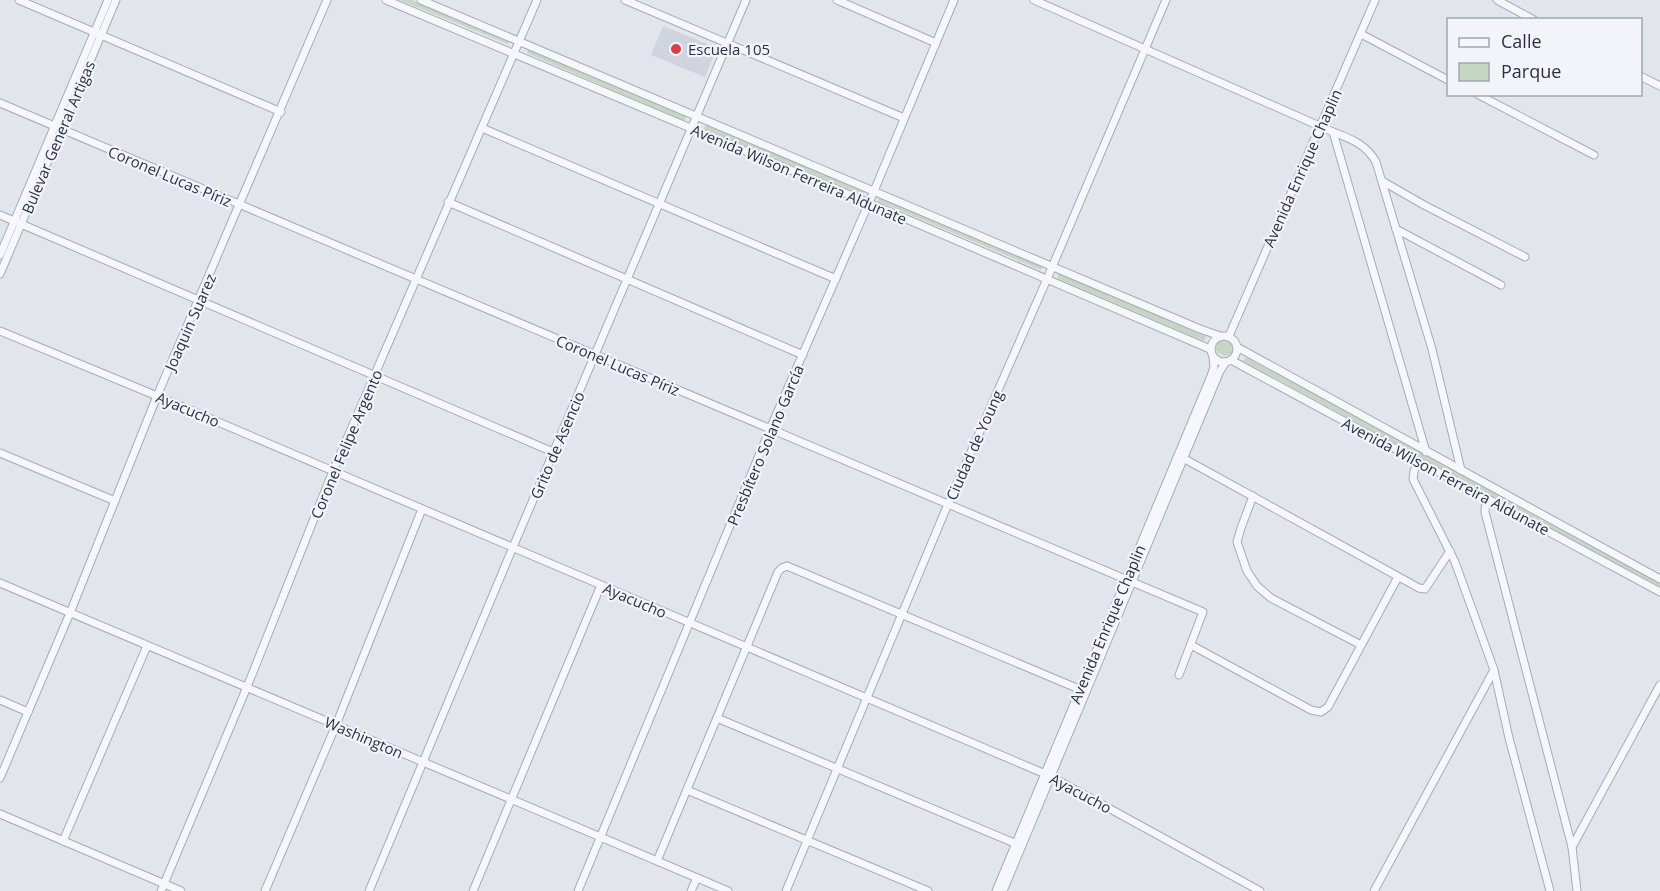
<svg xmlns="http://www.w3.org/2000/svg" width="1660" height="891" viewBox="0 0 1660 891" font-family="'Open Sans',sans-serif">
  <style>
    .built { fill: #d0d4de }
    .green { fill: #c5d7c3 }
    .lines { fill: none; stroke-linecap: round; stroke-linejoin: round }
    .minor-casing { stroke: #a6abb7; stroke-width: 9 }
    .minor { stroke: #f6f7fa; stroke-width: 7 }
    .poi-dot { fill: #dd3c41; stroke: #f3f4f9; stroke-width: 2 }
    .labels { text-anchor: middle; dominant-baseline: central; stroke-width: 4.5; stroke-linejoin: round; paint-order: stroke }
    .poi-label { font-size: 15px; fill: #283046; stroke: #f3f4f9; text-anchor: start }
    .street-label { font-size: 15px; fill: #283046; stroke: #f3f4f9 }
  </style>
  <rect width="100%" height="100%" fill="#e2e5ec"/>
  <!-- built -->
  <polygon class="built" points="663,26 717,48 705,77 651,55"/>
  <!-- green -->
  <g class="green">
    <polygon points="400,0 412,0 510,40 508,44"/>
    <polygon points="529,48 686,116 684,121 527,53"/>
    <polygon points="706,124 865,191 863,195 704,129"/>
    <polygon points="880,197 1043,266 1041,270 878,201"/>
    <polygon points="1059,273 1206,336 1204,341 1057,278"/>
    <polygon points="1220,339 1229,341 1233,345 1233,354 1225,356 1217,352 1214,343"/>
    <polygon points="1246,357 1660,582 1660,587 1243,361"/>
  </g>
  <g class="lines">
    <!-- minor casing -->
    <g class="minor-casing">
      <g id="minor">
        <polyline points="19,0 281,112"/>
        <polyline points="386,0 869,203 1210,349"/>
        <polyline points="421,0 1200,329 1220,336"/>
        <polyline points="625,0 904,118"/>
        <polyline points="837,0 936,43"/>
        <polyline points="1034,0 1333,132 1426,452"/>
        <polyline points="1497,0 1534,20"/>
        <polyline points="1361,34 1448,80"/>
        <polyline points="1640,76 1660,86"/>
        <polyline points="1477,94 1594,155"/>
        <polyline points="0,103 1203,612 1179,675"/>
        <polyline points="482,128 836,279"/>
        <path d="M1333 132C1351 139 1366 144 1376 162L1432 349 1461 470"/>
        <polyline points="1382,181 1424,205 1525,257"/>
        <polyline points="448,202 803,355"/>
        <polyline points="0,215 553,452"/>
        <polyline points="1396,229 1501,285"/>
        <polyline points="0,255 108,0"/>
        <polyline points="0,274 116,0"/>
        <polyline points="0,331 157,396 1050,776 1260,891"/>
        <circle cx="1224" cy="349" r="13"/>
        <polyline points="1229,336 1375,0"/>
        <polyline points="1237,347 1660,579"/>
        <polyline points="1231,360 1660,592"/>
        <polyline points="0,453 115,501"/>
        <polyline points="1183,458 1419,588 1425,589 1450,551"/>
        <polyline points="1253,496 1241,528 1237,542 1247,571 1257,586 1271,598 1361,645"/>
        <polyline points="1486,497 1485,512 1572,847"/>
        <polyline points="0,583 728,891"/>
        <polyline points="1191,645 1311,710 1321,712 1328,707 1398,577"/>
        <polyline points="1494,670 1509,738 1550,891"/>
        <polyline points="0,700 28,712"/>
        <polyline points="717,718 1019,845"/>
        <polyline points="0,778 70,613 157,396 327,0"/>
        <polyline points="687,790 928,891"/>
        <polyline points="0,814 181,891"/>
        <polyline points="63,841 147,646"/>
        <polyline points="657,861 778,572 782,568 787,566 1086,692"/>
        <polyline points="161,891 247,687 333,471 537,0"/>
        <polyline points="265,891 336,725 422,509"/>
        <polyline points="369,891 513,547 746,0"/>
        <polyline points="473,891 601,585"/>
        <polyline points="578,891 770,429 874,191 954,0"/>
        <polyline points="691,891 697,878"/>
        <polyline points="786,891 948,504 1047,279 1166,0"/>
        <polyline points="996,891 1211,376 1214,367 1213,357"/>
        <polyline points="1003,891 1220,371 1226,362"/>
        <polyline points="1374,891 1494,670 1455,562 1413,479 1414,471 1419,461"/>
        <polyline points="1577,891 1572,847 1660,685"/>
      </g>
    </g>
    <!-- minor -->
    <use href="#minor" class="minor"/>
  </g>
  <!-- markers -->
  <circle class="poi-dot" cx="676" cy="49" r="6"/>
  <g class="labels">
    <!-- poi labels -->
    <g class="poi-label">
      <text x="688" y="49">Escuela 105</text>
    </g>
    <!-- street labels -->
    <g class="street-label">
      <text transform="translate(58 137) rotate(-67)">Bulevar General Artigas</text>
      <text transform="translate(1302 168) rotate(-66)">Avenida Enrique Chaplin</text>
      <text transform="translate(799 174) rotate(23)">Avenida Wilson Ferreira Aldunate</text>
      <text transform="translate(170 176) rotate(23)">Coronel Lucas Píriz</text>
      <text transform="translate(190 322) rotate(-66)">Joaquin Suarez</text>
      <text transform="translate(618 365) rotate(23)">Coronel Lucas Píriz</text>
      <text transform="translate(188 409) rotate(23)">Ayacucho</text>
      <text transform="translate(346 444) rotate(-67)">Coronel Felipe Argento</text>
      <text transform="translate(557 445) rotate(-67)">Grito de Asencio</text>
      <text transform="translate(765 445) rotate(-67)">Presbítero Solano García</text>
      <text transform="translate(974 445) rotate(-66)">Ciudad de Young</text>
      <text transform="translate(1446 476) rotate(28)">Avenida Wilson Ferreira Aldunate</text>
      <text transform="translate(635 600) rotate(23)">Ayacucho</text>
      <text transform="translate(1107 624) rotate(-67)">Avenida Enrique Chaplin</text>
      <text transform="translate(364 737) rotate(23)">Washington</text>
      <text transform="translate(1081 793) rotate(28)">Ayacucho</text>
    </g>
  </g>
  <!-- legend -->
  <rect x="1447" y="18" width="195" height="78" fill="#f3f4f9" stroke="#a2a6b1" stroke-width="1.5"/>
  <rect x="1459" y="38" width="30" height="9" fill="#f6f7fa" stroke="#a2a6b1" stroke-width="1.5"/>
  <text x="1501" y="48" font-size="18" fill="#283046">Calle</text>
  <rect x="1459" y="63" width="30" height="18" fill="#c5d7c3" stroke="#a2a6b1" stroke-width="1.5"/>
  <text x="1501" y="78" font-size="18" fill="#283046">Parque</text>
</svg>
